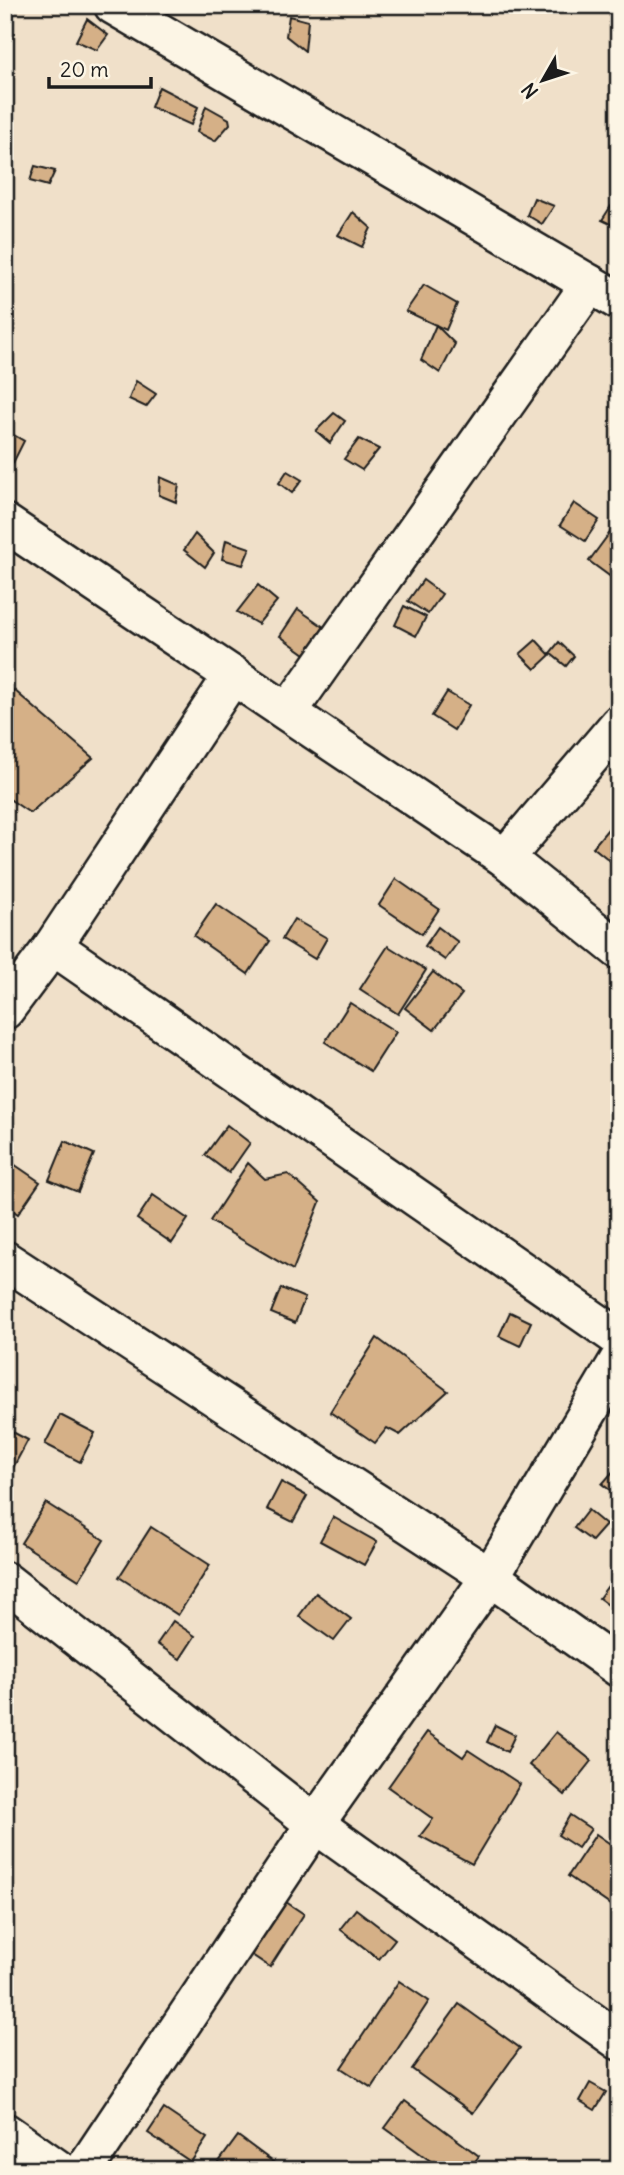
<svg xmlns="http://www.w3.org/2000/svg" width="624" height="2175" viewBox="0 0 624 2175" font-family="Delius,sans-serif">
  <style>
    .building { fill: #d5b087; stroke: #1c1c1c; stroke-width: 2 }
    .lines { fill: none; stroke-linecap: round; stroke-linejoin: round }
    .minor-casing { stroke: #1c1c1c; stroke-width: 42 }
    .minor { stroke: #fcf5e5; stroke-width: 37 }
  </style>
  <rect width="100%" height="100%" fill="#f0e0c9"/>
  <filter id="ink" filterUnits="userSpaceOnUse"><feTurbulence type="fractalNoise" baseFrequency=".0143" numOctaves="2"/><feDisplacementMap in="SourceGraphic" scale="14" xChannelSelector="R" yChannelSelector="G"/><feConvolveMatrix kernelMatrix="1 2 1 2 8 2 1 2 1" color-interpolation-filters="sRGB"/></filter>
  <g filter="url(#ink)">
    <!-- building -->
    <g class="building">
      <polygon points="289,16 308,21 305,51 286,36"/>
      <polygon points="87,19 108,35 97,50 76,41"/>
      <polygon points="159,87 198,107 191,125 151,107"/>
      <polygon points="206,106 229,119 230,124 215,141 197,132"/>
      <polygon points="35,166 55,171 48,186 30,181"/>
      <polygon points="534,198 554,206 542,224 527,215"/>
      <polygon points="611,206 619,211 619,222 615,226 602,220"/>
      <polygon points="353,212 371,228 362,247 338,235"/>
      <polygon points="424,285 457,304 446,330 406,311"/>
      <polygon points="436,325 455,344 440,373 421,360"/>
      <polygon points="136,381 156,394 146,407 129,399"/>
      <polygon points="334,413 345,421 330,443 316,431"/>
      <polygon points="5,430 24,441 11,467 5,464"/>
      <polygon points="359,439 379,449 362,470 344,459"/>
      <polygon points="287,471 302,480 292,493 279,483"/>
      <polygon points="160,477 179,485 176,502 159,495"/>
      <polygon points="574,503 599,520 585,541 560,525"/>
      <polygon points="614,527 619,530 619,583 589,561"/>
      <polygon points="195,534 214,553 205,567 184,550"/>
      <polygon points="226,540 250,548 243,565 222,559"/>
      <polygon points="423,580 442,594 428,614 408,601"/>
      <polygon points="258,585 277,601 258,624 237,612"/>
      <polygon points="404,606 426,617 416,636 395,625"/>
      <polygon points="298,609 331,632 312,659 280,636"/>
      <polygon points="536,640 550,655 535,669 520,654"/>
      <polygon points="559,642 574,656 566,666 550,653"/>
      <polygon points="14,690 93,758 30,813 5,796 5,707"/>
      <polygon points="447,692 469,705 454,730 432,716"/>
      <polygon points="608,829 619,838 619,868 593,847"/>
      <polygon points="396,879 439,909 422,934 379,905"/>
      <polygon points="216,904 270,941 248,974 194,936"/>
      <polygon points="294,919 327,938 315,959 282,939"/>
      <polygon points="438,927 458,942 445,960 425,946"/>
      <polygon points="388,946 426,970 398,1014 360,989"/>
      <polygon points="433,972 462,994 434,1030 405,1008"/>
      <polygon points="350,1003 396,1032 371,1071 325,1042"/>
      <polygon points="227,1125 250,1143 229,1173 205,1155"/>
      <polygon points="65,1141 94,1154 78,1192 49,1180"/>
      <polygon points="5,1158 40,1182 18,1214 5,1205"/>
      <polygon points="248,1163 265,1179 288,1174 320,1202 293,1270 210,1221"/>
      <polygon points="153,1195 188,1219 172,1243 137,1219"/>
      <polygon points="281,1288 305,1298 295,1323 271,1313"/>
      <polygon points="510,1312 531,1322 520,1346 499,1336"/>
      <polygon points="377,1338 448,1391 400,1435 387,1428 375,1443 330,1412"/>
      <polygon points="60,1415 95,1433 80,1462 45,1444"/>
      <polygon points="5,1428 28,1440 8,1477 5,1476"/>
      <polygon points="616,1468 619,1471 619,1497 602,1484"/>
      <polygon points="281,1482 307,1496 293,1522 267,1509"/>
      <polygon points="46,1503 104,1540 79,1580 21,1543"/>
      <polygon points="588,1510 606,1525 592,1541 574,1528"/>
      <polygon points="333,1517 377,1542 364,1565 320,1541"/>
      <polygon points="151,1527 210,1565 178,1615 119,1577"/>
      <polygon points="619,1571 619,1613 599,1598"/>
      <polygon points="316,1593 351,1619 334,1641 299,1616"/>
      <polygon points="173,1621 195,1636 180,1659 157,1644"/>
      <polygon points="495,1725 515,1735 507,1752 487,1742"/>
      <polygon points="427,1732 463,1757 468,1750 520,1784 472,1864 420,1836 433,1819 388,1787"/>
      <polygon points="556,1732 592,1761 565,1795 529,1765"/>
      <polygon points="570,1815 591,1829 578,1848 558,1835"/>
      <polygon points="596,1834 619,1850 619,1911 568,1876"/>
      <polygon points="280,1898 304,1914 270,1967 246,1951"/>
      <polygon points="356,1909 395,1939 379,1959 340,1929"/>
      <polygon points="399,1981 429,2001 372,2088 341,2068"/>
      <polygon points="459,2004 520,2048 473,2113 412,2069"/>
      <polygon points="590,2083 606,2092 595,2110 580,2101"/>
      <polygon points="405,2101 479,2156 469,2170 443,2170 385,2128"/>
      <polygon points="164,2109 207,2138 191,2162 148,2133"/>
      <polygon points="238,2136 284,2170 213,2170"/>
    </g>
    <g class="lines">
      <!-- minor casing -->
      <g class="minor-casing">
        <g id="minor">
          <polyline points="113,5 619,301"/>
          <polyline points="5,523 505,858 619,950"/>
          <polyline points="288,712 590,284"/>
          <polyline points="505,858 619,724"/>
          <polyline points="53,946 619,1338"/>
          <polyline points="5,1010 53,946 233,675"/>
          <polyline points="5,1260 490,1577 619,1668"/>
          <polyline points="5,1581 315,1824 619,2041"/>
          <polyline points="5,2132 59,2170"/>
          <polyline points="84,2170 315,1824 490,1577 619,1360"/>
        </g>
      </g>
      <!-- minor -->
      <use href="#minor" class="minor"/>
    </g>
  </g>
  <!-- margin -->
  <rect width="624" height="2175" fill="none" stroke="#fcf5e5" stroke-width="28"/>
  <rect x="14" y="14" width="596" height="2147" fill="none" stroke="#1c1c1c" stroke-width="2.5" filter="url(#ink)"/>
  <!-- north arrow -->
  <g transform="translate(543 80) rotate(231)" stroke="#fcf5e5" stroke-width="5" paint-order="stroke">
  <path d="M0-5L12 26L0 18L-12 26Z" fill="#1c1c1c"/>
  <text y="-10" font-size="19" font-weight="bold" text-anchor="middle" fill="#1c1c1c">N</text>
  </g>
  <!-- scale -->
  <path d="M49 77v10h102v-10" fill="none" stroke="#1c1c1c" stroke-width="3.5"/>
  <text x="60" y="77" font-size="21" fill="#1c1c1c" stroke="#fcf5e5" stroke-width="5" paint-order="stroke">20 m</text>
</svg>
